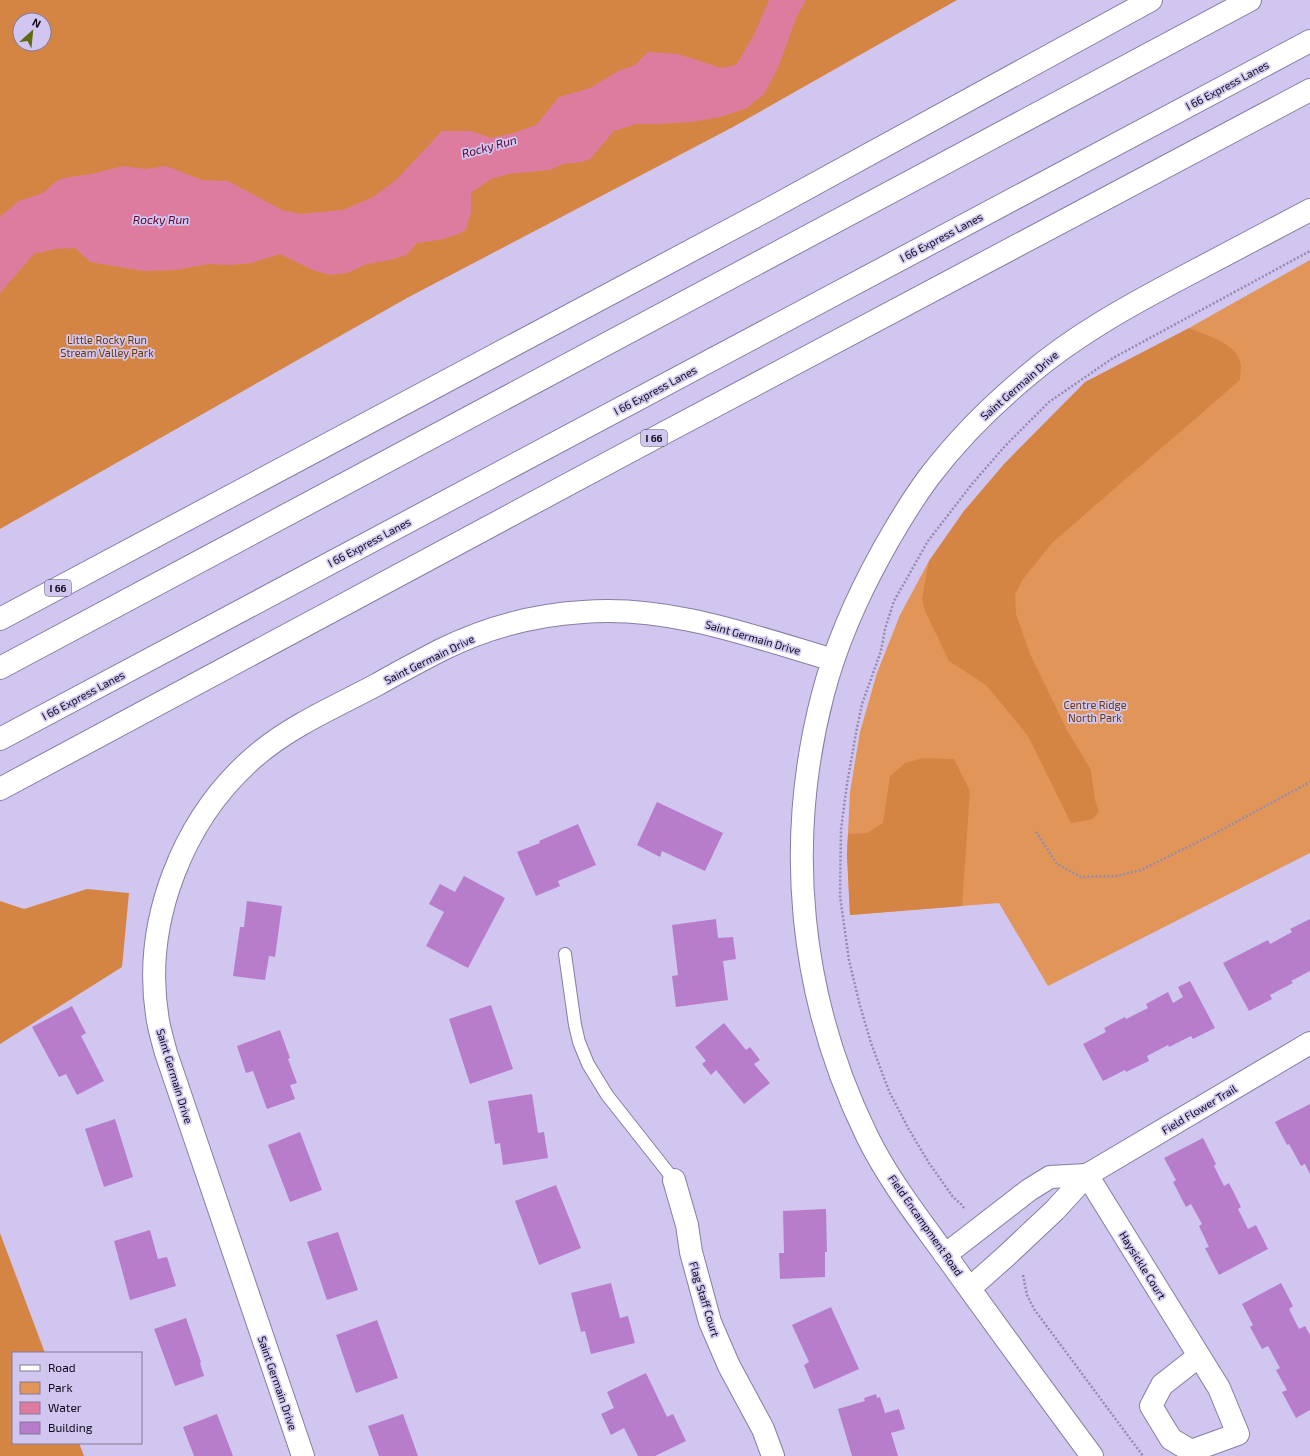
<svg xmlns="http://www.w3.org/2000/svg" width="1310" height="1456" viewBox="0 0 1310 1456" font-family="'Exo 2',sans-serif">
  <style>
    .green { fill: #e19558 }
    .forest { fill: #d58543; fill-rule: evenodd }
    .water { fill: #de7c9f }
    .building { fill: #b77dca }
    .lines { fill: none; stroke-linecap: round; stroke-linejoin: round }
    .lane-casing { stroke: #887da2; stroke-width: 14 }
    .street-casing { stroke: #887da2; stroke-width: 24 }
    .secondary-casing { stroke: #887da2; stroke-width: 24 }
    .highway-casing { stroke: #887da2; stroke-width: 24 }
    .path { stroke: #958cac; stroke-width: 2.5; stroke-dasharray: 2 2; stroke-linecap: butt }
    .lane { stroke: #fff; stroke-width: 12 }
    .street { stroke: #fff; stroke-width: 22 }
    .secondary { stroke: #fff; stroke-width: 22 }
    .highway { stroke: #fff; stroke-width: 22 }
    .labels { text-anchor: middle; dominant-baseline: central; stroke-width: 3.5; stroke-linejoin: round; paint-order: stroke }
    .shield { fill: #d1c6ef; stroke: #494258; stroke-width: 1 }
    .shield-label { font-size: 10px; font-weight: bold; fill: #0f0a18 }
    .street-label { font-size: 11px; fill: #0f0a18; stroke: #d1c6ef }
    .park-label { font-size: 11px; fill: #6c3802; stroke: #d1c6ef }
    .water-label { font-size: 12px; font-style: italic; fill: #5a002e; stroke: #d1c6ef }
  </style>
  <rect width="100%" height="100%" fill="#d1c6ef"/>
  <!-- green -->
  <polygon class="green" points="1310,260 1310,853 1048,986 999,903 850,915 847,854 848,834 850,792 860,732 877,673 900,615 929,561 964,511 1200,333 1189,328"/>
  <!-- forest -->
  <g class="forest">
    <path d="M0 0H957L733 127 407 298 0 529ZM20 20H44V44H20Z"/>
    <path d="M1189 328C1206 335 1239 344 1241 365 1241 370 1240 376 1240 380L1053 542 1023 579 1015 594 1016 614 1030 654 1067 730 1091 770 1095 800 1099 811 1093 819 1071 823 1028 736 986 685 949 661 925 611 922 598 929 561 964 511 1004 464 1085 382Z"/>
    <polygon points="923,758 954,759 970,791 962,906 850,915 847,854 848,834 867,833 883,823 890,776 905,763"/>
    <polygon points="87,889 129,893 122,967 0,1044 0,901 24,909"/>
    <polygon points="0,1233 45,1353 13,1353 13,1443 79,1443 84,1456 0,1456"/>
  </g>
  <!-- water -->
  <polygon class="water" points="769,0 806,0 797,16 778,68 764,94 747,108 720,117 691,122 658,124 636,124 614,131 590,159 582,162 563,164 550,170 508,174 491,179 471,193 471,213 466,229 459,234 439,240 417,243 406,255 390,260 367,264 347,273 331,275 315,271 280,254 252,263 231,265 209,264 175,270 144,271 90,262 75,248 55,249 34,254 0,293 0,217 19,201 43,193 58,180 70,177 91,174 123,166 145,169 166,166 202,180 228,181 282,210 300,214 343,210 373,197 395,181 442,131 471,131 491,138 514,133 536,125 559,97 590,88 618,71 635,65 648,52 678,54 721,68 736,65 754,35"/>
  <!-- building -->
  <g class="building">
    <polygon points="657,802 723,833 705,871 662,851 660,857 637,845"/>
    <polygon points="578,824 596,865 558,881 560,886 536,896 517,852 540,843 539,841"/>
    <polygon points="464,876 505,898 468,968 426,946 444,912 429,904 440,884 455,892"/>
    <polygon points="247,901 282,906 275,957 269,956 265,980 233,976 240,927 244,927"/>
    <polygon points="716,919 718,938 733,937 736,959 723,961 728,1000 676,1007 672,976 678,975 672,925"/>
    <polygon points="1310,919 1310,971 1291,981 1293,983 1270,995 1272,999 1249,1011 1223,963 1268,940 1270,944 1292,932 1290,929"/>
    <polygon points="1190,981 1215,1028 1193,1039 1191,1036 1169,1047 1168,1045 1147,1056 1149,1061 1126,1072 1125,1070 1103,1081 1083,1044 1106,1032 1104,1028 1125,1017 1126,1019 1148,1008 1146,1004 1168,992 1173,1003 1183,997 1178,987"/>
    <polygon points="491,1005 513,1069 470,1084 449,1019"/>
    <polygon points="72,1006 86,1033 81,1036 104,1081 77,1095 66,1074 59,1077 32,1027"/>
    <polygon points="724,1023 746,1050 750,1047 760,1060 754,1064 770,1083 744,1104 716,1070 711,1075 702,1064 706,1061 695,1047"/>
    <polygon points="280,1030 290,1058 288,1059 297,1083 290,1085 295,1099 267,1109 253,1071 246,1073 237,1046"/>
    <polygon points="532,1094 538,1133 544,1132 548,1158 503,1165 500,1143 495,1144 488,1101"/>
    <polygon points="1310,1104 1310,1174 1305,1164 1301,1166 1289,1144 1287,1145 1275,1122"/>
    <polygon points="115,1119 133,1177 104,1187 85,1129"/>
    <polygon points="300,1132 322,1190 290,1202 268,1145"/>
    <polygon points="1203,1138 1216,1164 1214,1166 1224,1186 1229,1183 1241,1207 1238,1209 1248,1229 1256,1225 1268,1249 1219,1275 1205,1248 1209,1247 1199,1226 1202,1224 1191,1204 1186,1207 1173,1182 1176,1180 1164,1158"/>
    <polygon points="556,1185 581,1248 539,1265 515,1201"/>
    <polygon points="826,1209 827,1252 825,1252 825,1277 780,1279 779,1253 784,1253 783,1211"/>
    <polygon points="150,1230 158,1259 167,1257 176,1286 130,1300 114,1241"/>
    <polygon points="338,1232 358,1290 327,1300 307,1242"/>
    <polygon points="611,1283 620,1318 628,1316 635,1343 591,1354 585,1331 581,1332 571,1293"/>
    <polygon points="1281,1283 1293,1306 1289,1309 1299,1329 1305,1326 1310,1335 1310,1410 1296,1418 1282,1392 1287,1390 1276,1370 1280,1368 1268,1346 1262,1349 1250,1327 1253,1325 1242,1304"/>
    <polygon points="831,1307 859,1369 814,1389 804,1365 809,1362 792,1325"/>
    <polygon points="186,1318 201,1362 200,1363 204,1376 175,1386 154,1329"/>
    <polygon points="377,1320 398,1378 356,1393 336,1335"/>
    <polygon points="646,1373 667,1417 673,1414 686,1441 655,1456 638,1456 624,1428 611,1435 601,1414 614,1408 607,1392"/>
    <polygon points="876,1394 877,1398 880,1397 885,1413 899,1409 905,1429 891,1433 898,1456 852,1456 838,1409 865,1401 864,1398"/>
    <polygon points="217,1414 233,1456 194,1456 183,1427"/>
    <polygon points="403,1414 418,1456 379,1456 368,1426"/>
  </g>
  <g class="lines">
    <!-- lane casing -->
    <g class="lane-casing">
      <polyline id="lane" points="565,954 575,1025 579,1042 588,1064 607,1095 674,1180"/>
    </g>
    <!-- street casing -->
    <g class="street-casing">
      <g id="street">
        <polyline points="1087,1175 1219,1388 1238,1434 1191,1451 1171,1439 1151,1406 1162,1385 1199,1356"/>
        <polyline points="674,1180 687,1225 691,1252 710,1322 729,1366 763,1429 773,1456"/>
        <polyline points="945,1255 1029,1190 1050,1177 1087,1175"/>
        <polyline points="970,1288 1005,1257 1055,1210 1087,1175 1310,1043"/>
        <path d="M303 1456 166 1053C163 1042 160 1032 158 1021 141 923 183 816 259 753 294 724 339 705 378 684 399 672 420 661 441 650 485 628 534 615 583 612 669 605 752 636 833 660"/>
      </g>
    </g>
    <!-- secondary casing -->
    <g class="secondary-casing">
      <path id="secondary" d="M1092 1456C1044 1391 996 1326 949 1260 920 1220 889 1181 867 1136 799 997 784 843 823 694 836 644 858 595 883 550 897 525 912 500 929 477 957 440 991 406 1027 376 1075 335 1130 305 1185 276 1227 254 1268 232 1310 210"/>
    </g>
    <!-- highway casing -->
    <g class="highway-casing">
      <g id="highway">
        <polyline points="0,619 769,209 1151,0"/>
        <polyline points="0,668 1250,0"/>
        <polyline points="0,739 1310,41"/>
        <polyline points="0,789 649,441 1310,90"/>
      </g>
    </g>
    <!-- path -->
    <g class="path">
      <polyline points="1036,832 1057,864 1081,877 1117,876 1141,870 1212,835 1310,782"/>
      <polyline points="964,1208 961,1204 953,1197 929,1163 908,1128 889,1091 871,1043 859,1002 849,960 840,896 841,829 847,784 856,733 862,704 881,651 885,629 894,601 928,541 972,484 1005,446 1049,402 1113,358 1310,251"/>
      <polyline points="1023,1275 1027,1295 1034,1309 1143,1456"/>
    </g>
    <!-- lane -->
    <use href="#lane" class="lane"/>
    <!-- street -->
    <use href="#street" class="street"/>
    <!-- secondary -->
    <use href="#secondary" class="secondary"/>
    <!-- highway -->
    <use href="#highway" class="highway"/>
  </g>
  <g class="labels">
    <!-- shield labels -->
    <g class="shield">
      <rect x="641" y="430" width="26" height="16" rx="3"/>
      <rect x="45" y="580" width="26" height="16" rx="3"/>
    </g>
    <g class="shield-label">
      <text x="654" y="438">I 66</text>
      <text x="58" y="588">I 66</text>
    </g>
    <!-- street labels -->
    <g class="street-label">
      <text transform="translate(1227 85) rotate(-28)">I 66 Express Lanes</text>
      <text transform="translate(941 237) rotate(-28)">I 66 Express Lanes</text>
      <text transform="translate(1019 385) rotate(-41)">Saint Germain Drive</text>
      <text transform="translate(655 390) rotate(-28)">I 66 Express Lanes</text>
      <text transform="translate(369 542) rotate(-28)">I 66 Express Lanes</text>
      <text transform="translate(753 637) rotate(16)">Saint Germain Drive</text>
      <text transform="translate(429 659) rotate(-26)">Saint Germain Drive</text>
      <text transform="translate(83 695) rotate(-28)">I 66 Express Lanes</text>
      <text transform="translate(175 1076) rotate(73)">Saint Germain Drive</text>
      <text transform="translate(1199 1109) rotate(-31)">Field Flower Trail</text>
      <text transform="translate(926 1225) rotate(55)">Field Encampment Road</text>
      <text transform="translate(1143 1265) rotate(58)">Haysickle Court</text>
      <text transform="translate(705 1299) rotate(73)">Flag Staff Court</text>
      <text transform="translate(278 1383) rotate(71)">Saint Germain Drive</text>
    </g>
    <!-- park labels -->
    <g class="park-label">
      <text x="107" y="339">Little Rocky Run<tspan x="107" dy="13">Stream Valley Park</tspan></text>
      <text x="1095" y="704">Centre Ridge<tspan x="1095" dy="13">North Park</tspan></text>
    </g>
    <!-- water labels -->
    <g class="water-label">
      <text transform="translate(489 146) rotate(-15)">Rocky Run</text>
      <text x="161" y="219">Rocky Run</text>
    </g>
  </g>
  <!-- legend -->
  <rect x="12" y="1352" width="130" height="92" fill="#d1c6ef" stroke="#837b99"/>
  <rect x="20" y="1365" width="20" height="6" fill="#ffffff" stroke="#837b99"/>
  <text x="48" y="1372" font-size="12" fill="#0f0a18">Road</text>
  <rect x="20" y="1382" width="20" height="12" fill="#e19558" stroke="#837b99"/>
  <text x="48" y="1392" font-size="12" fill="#0f0a18">Park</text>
  <rect x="20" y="1402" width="20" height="12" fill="#de7c9f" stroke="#837b99"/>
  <text x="48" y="1412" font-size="12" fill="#0f0a18">Water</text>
  <rect x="20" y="1422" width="20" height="12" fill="#b77dca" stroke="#837b99"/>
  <text x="48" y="1432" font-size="12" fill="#0f0a18">Building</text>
  <!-- north arrow -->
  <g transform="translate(32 32) rotate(27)"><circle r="19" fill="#d1c6ef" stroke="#837b99"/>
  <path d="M0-3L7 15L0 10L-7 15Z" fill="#5e6b13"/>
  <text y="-6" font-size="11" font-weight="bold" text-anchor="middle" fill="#0f0a18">N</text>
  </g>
</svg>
